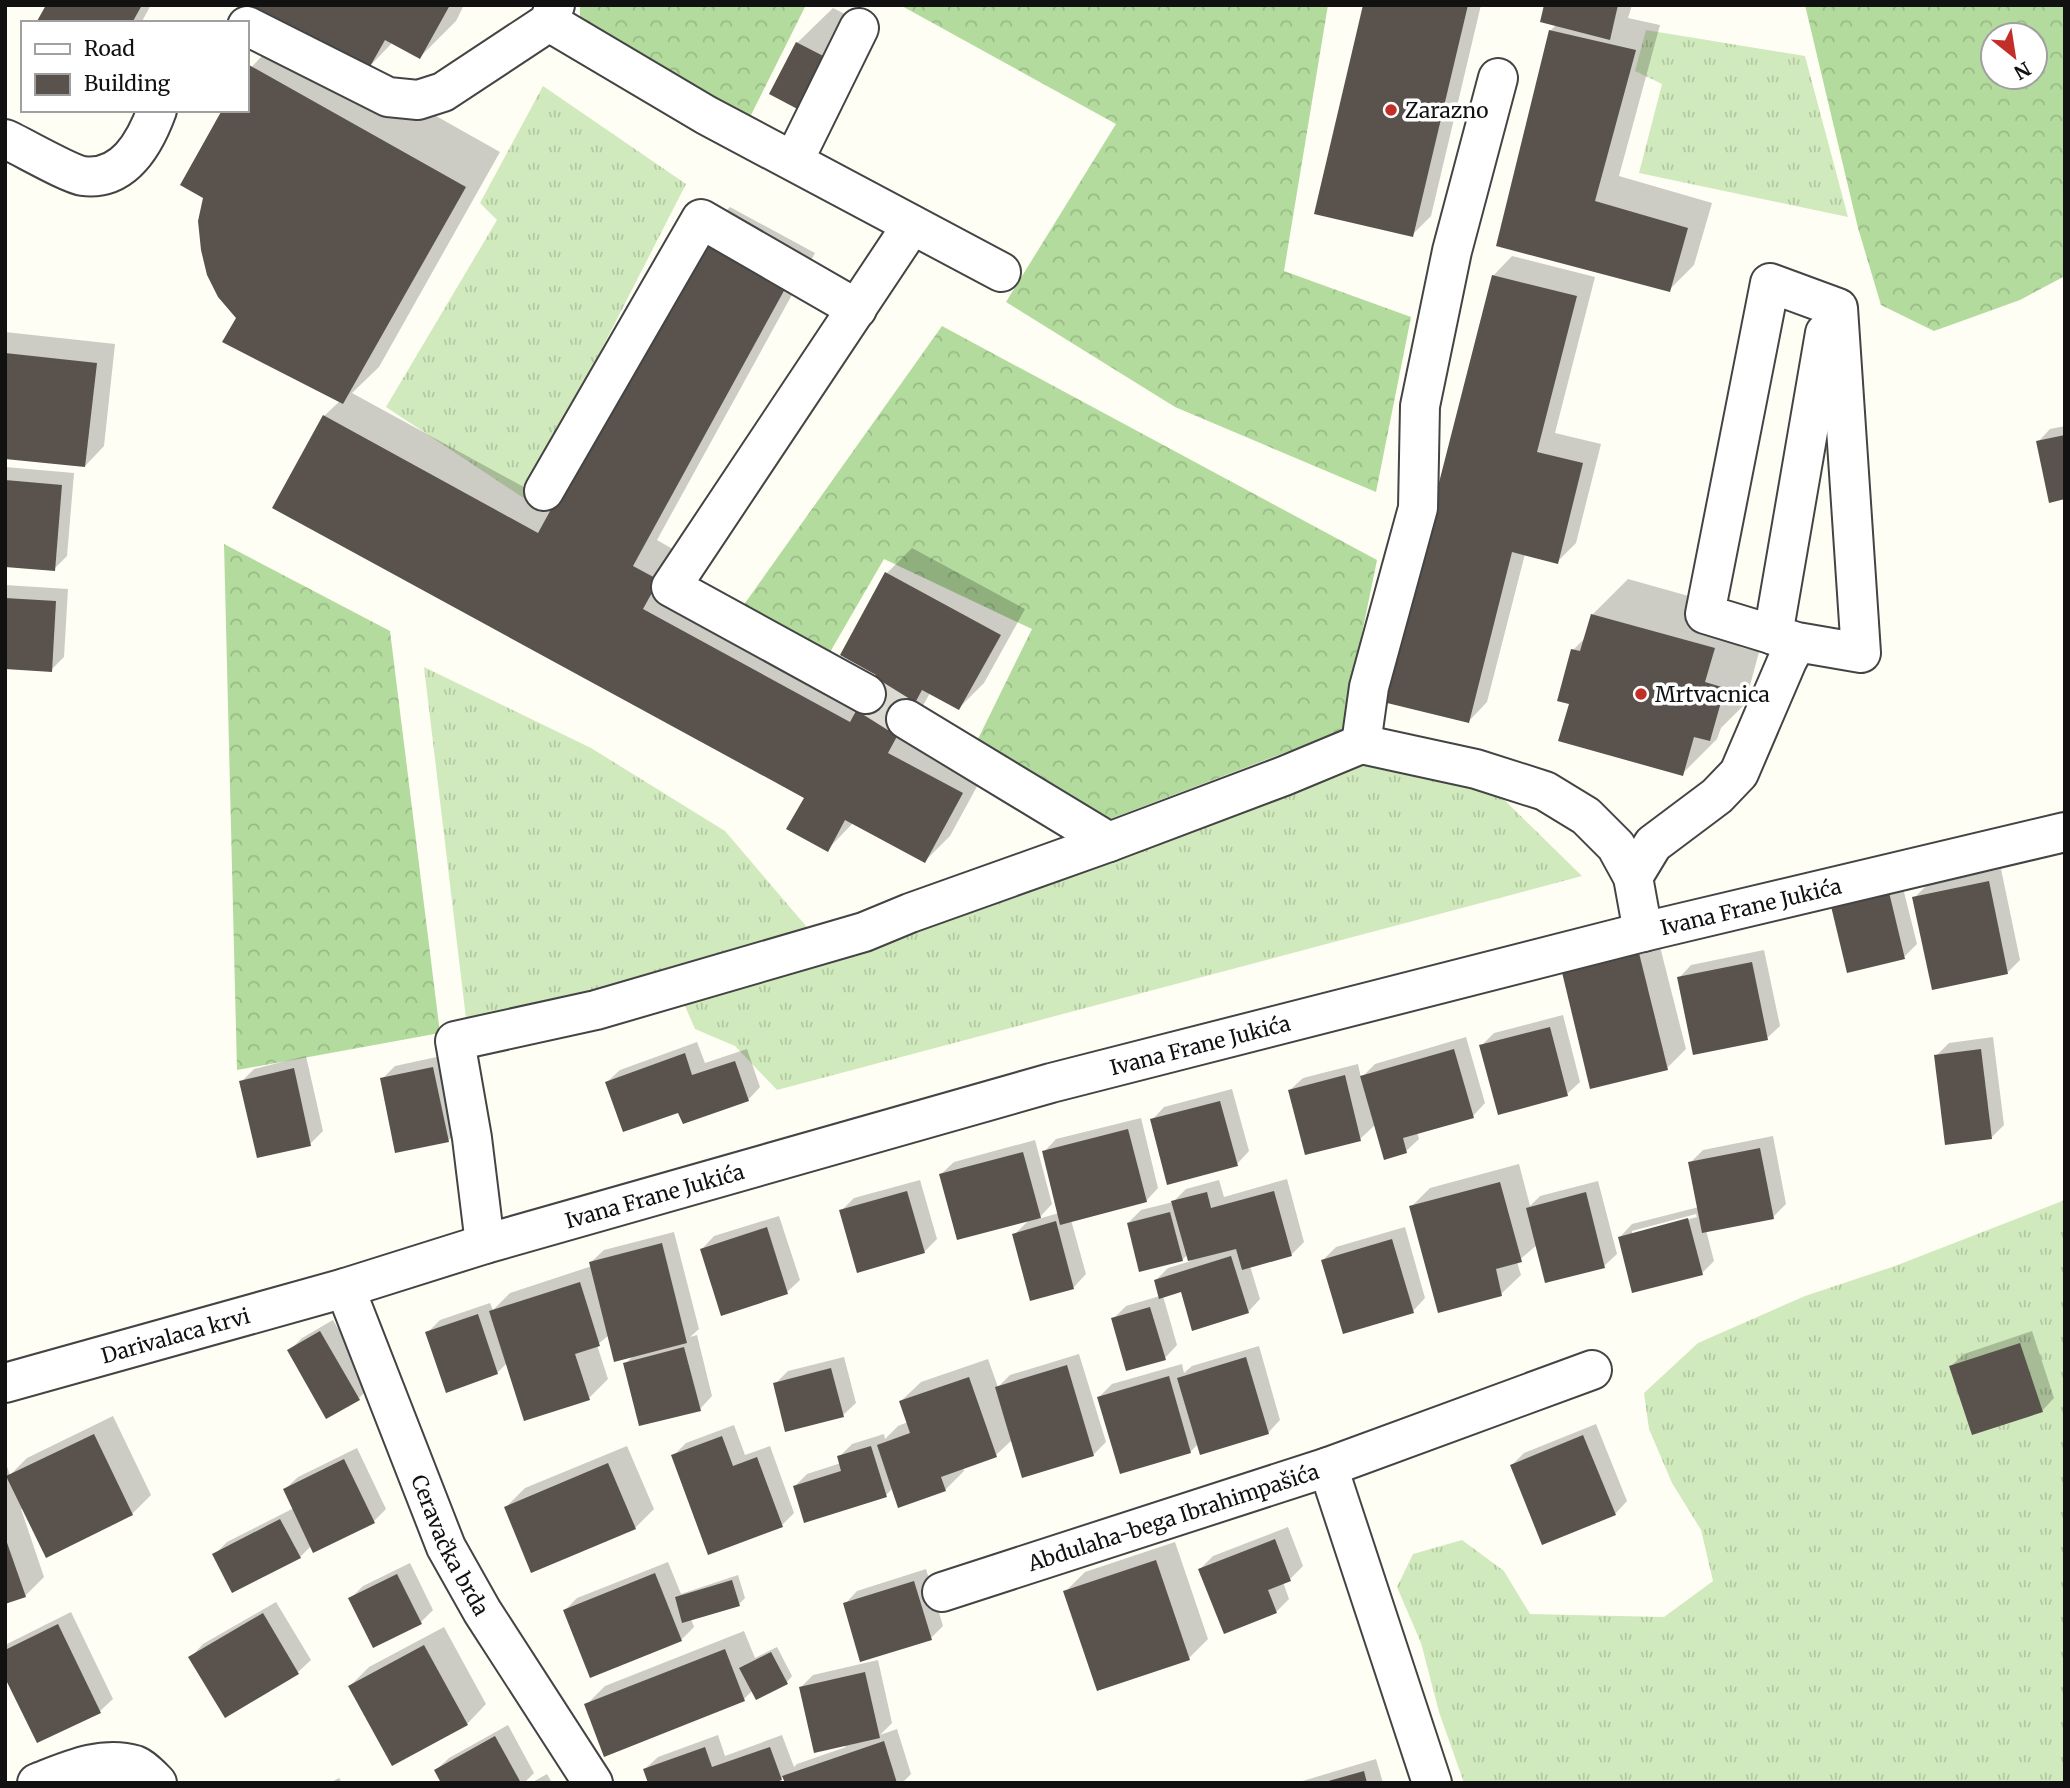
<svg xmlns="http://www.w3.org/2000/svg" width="2070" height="1788" viewBox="0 0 2070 1788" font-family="Merriweather,serif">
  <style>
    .grass { fill: url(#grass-tufts) }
    .forest { fill: url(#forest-crowns); fill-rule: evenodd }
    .shadow { fill: #0003; fill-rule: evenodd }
    .building { fill: #5a534d }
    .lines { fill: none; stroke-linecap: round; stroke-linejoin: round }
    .minor-tunnel { stroke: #dbdad3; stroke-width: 38; stroke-dasharray: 38 19; stroke-linecap: butt }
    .minor-casing { stroke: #444; stroke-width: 42 }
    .minor { stroke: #fff; stroke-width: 38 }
    .poi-dot { fill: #c22e28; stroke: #fff; stroke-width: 2.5 }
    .labels { text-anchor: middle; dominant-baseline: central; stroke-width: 7; stroke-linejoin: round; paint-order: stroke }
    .poi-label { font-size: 21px; fill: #111; stroke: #fff; text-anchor: start }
    .street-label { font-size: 21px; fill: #111; stroke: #fff }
  </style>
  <defs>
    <pattern id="grass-tufts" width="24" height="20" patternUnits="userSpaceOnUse" patternTransform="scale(1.75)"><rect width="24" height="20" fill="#d1eabd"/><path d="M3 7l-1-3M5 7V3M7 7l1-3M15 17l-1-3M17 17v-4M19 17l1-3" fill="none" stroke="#b2c8a1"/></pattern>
    <pattern id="forest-crowns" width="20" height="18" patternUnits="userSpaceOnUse" patternTransform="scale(1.75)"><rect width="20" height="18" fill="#b3db9d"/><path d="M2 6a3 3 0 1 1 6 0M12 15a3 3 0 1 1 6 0" fill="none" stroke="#99bb86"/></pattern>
  </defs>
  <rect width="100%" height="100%" fill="#fffef5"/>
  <!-- grass -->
  <g class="grass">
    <polygon points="1646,30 1805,56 1848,217 1639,173 1662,84 1635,71"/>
    <polygon points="543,86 686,184 525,499 386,407 497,220 480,203"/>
    <polygon points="424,667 591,748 725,831 812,933 467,1027"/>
    <polygon points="1371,760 1485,781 1582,876 777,1090 735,1046 695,1029 681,997"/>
    <polygon points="2065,1200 2065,1783 1464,1783 1439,1712 1421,1643 1397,1587 1413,1554 1462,1540 1504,1571 1530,1614 1664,1617 1713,1581 1701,1530 1672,1483 1649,1429 1644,1393 1698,1343 1805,1296 1895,1266"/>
  </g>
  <!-- forest -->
  <g class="forest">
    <polygon points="580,5 806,5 750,117 580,20"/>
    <polygon points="900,5 1328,5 1284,271 1411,317 1376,492 1175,407 1006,302 1116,124"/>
    <path d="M1805 5H2065V276L2020 300 1934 331 1881 305 1858 228ZM1993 35H2035V77H1993Z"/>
    <polygon points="942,326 1377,560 1342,731 1110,819 976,743 1032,629 884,559 826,659 743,606"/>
    <polygon points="224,544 390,631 440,1033 237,1070"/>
  </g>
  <!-- shadow -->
  <g class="shadow">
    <polygon points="48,5 151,5 141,23 38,23"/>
    <polygon points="252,5 464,5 456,21 420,57 393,42 368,68"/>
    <polygon points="1365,5 1481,5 1431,216 1412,235"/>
    <polygon points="1546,5 1632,5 1628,18 1660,25 1619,176 1712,203 1694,265 1669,290 1498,245 1550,31 1556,25"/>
    <polygon points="833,8 867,25 805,111 797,43"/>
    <polygon points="285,31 500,152 379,367 352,393 555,504 705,232 730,207 815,253 657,540 683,555 667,583 867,693 879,674 842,654 887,573 912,548 1025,609 984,683 959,708 930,693 911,727 987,768 950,836 925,861 854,822 827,850 806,798 324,416 340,401 238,318 247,72"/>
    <polygon points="1512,256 1595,277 1555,433 1601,444 1576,543 1557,562 1525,554 1487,702 1468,722 1493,276"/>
    <polygon points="5,332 115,344 104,446 85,466 5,457"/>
    <polygon points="2065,426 2065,497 2038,442 2050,429"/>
    <polygon points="5,467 74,473 67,556 54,569 5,565"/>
    <polygon points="1628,579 1749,613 1740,647 1759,652 1745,704 1721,728 1717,739 1682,774 1573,650 1586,637 1592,615"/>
    <polygon points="5,585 68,589 64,657 51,670 5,667"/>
    <polygon points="2001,869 2020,960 2008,972 1914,898 1927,885"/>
    <polygon points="1900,876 1917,944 1904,957 1832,903"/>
    <polygon points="1655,927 1686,1049 1667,1068 1581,945"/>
    <polygon points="1764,950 1780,1026 1767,1038 1679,978 1691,965"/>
    <polygon points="1563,1015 1580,1082 1567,1094 1481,1046 1494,1033"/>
    <polygon points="1466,1037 1485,1103 1473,1116 1417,1132 1419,1139 1406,1151 1376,1124 1360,1139 1290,1090 1303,1078 1358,1064 1361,1078 1375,1064"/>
    <polygon points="1993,1037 2004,1125 1992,1137 1936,1056 1949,1043"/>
    <polygon points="697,1042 705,1063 747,1049 760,1087 748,1100 680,1111 607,1082 620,1070"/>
    <polygon points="446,1055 460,1128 448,1141 382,1079 395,1066"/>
    <polygon points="306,1056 323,1131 310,1144 241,1082 254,1069"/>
    <polygon points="1232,1089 1249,1151 1237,1164 1152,1120 1164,1107"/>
    <polygon points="1141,1118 1158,1188 1146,1201 1071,1220 1086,1274 1074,1287 1032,1299 1014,1235 1029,1220 941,1174 954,1162 1035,1140 1052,1204 1038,1219 1059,1213 1044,1152 1056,1139"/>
    <path d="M1773 1136 1786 1204 1773 1217 1706 1230 1714 1261 1702 1273 1620 1237 1632 1224 1699 1207 1690 1163 1703 1150ZM1696 1214 1697 1217 1632 1235V1231Z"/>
    <polygon points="1519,1164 1530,1206 1540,1196 1598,1181 1617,1254 1604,1266 1537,1245 1517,1262 1521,1275 1501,1294 1411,1207 1430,1188"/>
    <polygon points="1287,1179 1304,1242 1292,1254 1250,1266 1260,1299 1248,1312 1182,1290 1163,1296 1177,1345 1165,1358 1113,1319 1126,1306 1160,1296 1156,1280 1168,1268 1191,1261 1188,1254 1182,1260 1128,1223 1141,1210 1173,1202 1186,1189 1219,1180 1224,1197"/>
    <polygon points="920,1180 937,1239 924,1252 841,1211 854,1198"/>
    <polygon points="779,1216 800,1280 787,1292 702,1249 714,1236"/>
    <polygon points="1405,1227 1425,1298 1413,1311 1323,1260 1336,1247"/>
    <polygon points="674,1232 699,1329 690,1337 697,1335 712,1396 700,1409 625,1364 634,1355 609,1335 597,1345 608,1379 589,1398 507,1363 497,1373 427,1333 440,1320 490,1303 493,1310 510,1293 592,1266 591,1262 604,1250"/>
    <polygon points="333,1320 371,1386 359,1398 289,1351 302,1338"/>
    <polygon points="2032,1331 2054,1398 2042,1411 1951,1366 1964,1354"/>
    <polygon points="1259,1346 1280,1420 1268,1433 1199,1443 1190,1452 1099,1397 1112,1384 1182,1364 1184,1373 1192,1366"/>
    <polygon points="1079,1354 1106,1442 1093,1455 1013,1439 996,1455 963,1467 964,1471 945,1490 893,1488 886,1495 795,1486 807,1474 841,1463 839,1457 852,1444 884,1434 885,1439 898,1426 908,1422 901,1401 921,1382 988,1359 998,1387 1010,1375"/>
    <polygon points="844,1357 856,1403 843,1415 775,1384 788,1371"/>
    <polygon points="113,1416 151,1495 132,1514 21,1509 44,1577 25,1596 5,1602 5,1461 10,1475 27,1458"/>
    <polygon points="1596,1424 1627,1501 1615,1514 1512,1465 1524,1453"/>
    <polygon points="734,1425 745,1455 770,1446 794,1513 782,1525 673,1456 686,1443"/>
    <polygon points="627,1446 654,1509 635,1528 506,1507 525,1488"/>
    <polygon points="357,1448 386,1509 374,1521 312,1545 300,1557 215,1554 227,1542 294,1508 285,1489 298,1477"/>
    <polygon points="1288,1527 1303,1566 1290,1579 1283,1582 1289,1599 1277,1611 1225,1632 1200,1569 1213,1556"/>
    <polygon points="1175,1542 1208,1639 1189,1658 1065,1592 1085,1572"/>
    <polygon points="668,1562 681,1594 738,1575 745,1598 739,1604 691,1619 694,1627 681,1640 565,1610 577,1598"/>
    <polygon points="410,1563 433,1610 421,1622 350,1599 363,1586"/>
    <polygon points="926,1569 943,1626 931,1638 845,1604 857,1591"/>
    <polygon points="276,1602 311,1660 298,1672 225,1715 191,1657 203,1644"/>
    <polygon points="71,1612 113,1699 100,1711 5,1673 5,1646 9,1643"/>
    <polygon points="444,1627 486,1704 467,1724 350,1686 369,1667"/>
    <polygon points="744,1631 755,1658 777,1647 792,1676 787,1682 753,1690 744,1699 605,1754 586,1705 605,1686"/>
    <polygon points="878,1660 892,1723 880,1735 897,1729 911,1774 902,1783 786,1783 784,1775 781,1779 645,1769 658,1757 718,1735 725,1756 782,1735 794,1767 797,1764 846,1747 800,1688 813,1675"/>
    <polygon points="508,1725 534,1773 524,1783 443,1783 436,1770 449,1758"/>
    <polygon points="1376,1759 1383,1783 1296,1783"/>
    <polygon points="547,1774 552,1783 531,1783"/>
    <polygon points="339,1778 342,1783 330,1783"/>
  </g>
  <!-- building -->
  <g class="building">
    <polygon points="46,5 142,5 132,23 36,23"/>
    <polygon points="249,5 450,5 420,59 385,40 368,70"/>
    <polygon points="1363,5 1468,5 1413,237 1314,214"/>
    <polygon points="1544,5 1618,5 1610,40 1540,22"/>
    <polygon points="1549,30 1636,50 1595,201 1688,228 1670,292 1496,246"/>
    <polygon points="796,42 833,61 805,113 769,94"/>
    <polygon points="249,65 466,187 343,404 222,342 236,318 218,297 207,275 201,250 198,221 203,198 180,185 222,110 247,110 247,68"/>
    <polygon points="704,231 791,278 633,566 659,580 643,609 850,722 876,675 840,655 885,572 1001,635 959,710 922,690 888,753 963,793 925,863 845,820 828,852 786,829 804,798 272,508 323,415 538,533"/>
    <polygon points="1492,275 1577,296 1537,452 1583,463 1558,564 1512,552 1469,723 1383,702"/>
    <polygon points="5,353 97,363 85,467 5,459"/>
    <polygon points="2065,435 2065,499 2049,503 2036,441"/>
    <polygon points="5,480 62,485 55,571 5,567"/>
    <polygon points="5,598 56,601 52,672 5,669"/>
    <polygon points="1591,614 1715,648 1705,682 1725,688 1710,741 1694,737 1683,776 1558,741 1569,704 1557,701 1571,649 1580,651"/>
    <polygon points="1989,881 2008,974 1932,990 1912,897"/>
    <polygon points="1888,888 1905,959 1847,973 1830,902"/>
    <polygon points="1637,945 1668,1070 1590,1089 1560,964"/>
    <polygon points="1752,962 1768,1040 1693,1055 1677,977"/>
    <polygon points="1550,1027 1568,1096 1498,1115 1479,1045"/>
    <polygon points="1454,1049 1474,1118 1403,1138 1407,1153 1384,1160 1360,1076"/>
    <polygon points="1981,1049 1992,1139 1945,1145 1934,1055"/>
    <polygon points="685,1053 692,1075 735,1061 749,1101 683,1124 678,1113 623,1132 605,1082"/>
    <polygon points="433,1067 449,1142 395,1153 380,1078"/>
    <polygon points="294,1068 311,1146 257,1158 239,1081"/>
    <polygon points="1345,1075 1361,1141 1305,1155 1288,1090"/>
    <polygon points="1220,1101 1238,1166 1167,1185 1150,1119"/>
    <polygon points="1128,1129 1147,1202 1060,1225 1042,1151"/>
    <polygon points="1760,1148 1774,1219 1702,1233 1688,1162"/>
    <polygon points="1023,1152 1041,1218 957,1240 939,1174"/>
    <polygon points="1500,1182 1522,1262 1496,1269 1502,1296 1438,1313 1409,1206"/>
    <polygon points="907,1191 925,1253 857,1273 839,1210"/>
    <polygon points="1274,1191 1292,1256 1242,1270 1236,1249 1188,1261 1171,1201 1207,1192 1211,1208"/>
    <polygon points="1586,1192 1605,1268 1545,1283 1526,1208"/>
    <polygon points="1170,1212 1183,1261 1139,1272 1127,1223"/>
    <polygon points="1688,1218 1703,1275 1632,1293 1618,1237"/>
    <polygon points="1056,1221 1074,1289 1030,1301 1012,1234"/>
    <polygon points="767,1227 788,1294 721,1316 700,1249"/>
    <polygon points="1392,1239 1414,1313 1343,1334 1321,1260"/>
    <polygon points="662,1243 687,1343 614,1362 589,1262"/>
    <polygon points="1231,1256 1249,1313 1192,1331 1181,1292 1159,1299 1154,1280"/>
    <polygon points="580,1282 600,1346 575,1354 590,1400 524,1421 489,1311"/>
    <polygon points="1150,1307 1166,1360 1126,1371 1111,1318"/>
    <polygon points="478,1314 498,1374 446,1393 425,1332"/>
    <polygon points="320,1331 360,1400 326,1419 287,1350"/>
    <polygon points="2020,1343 2043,1412 1972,1435 1949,1366"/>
    <polygon points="684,1347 701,1411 639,1426 623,1363"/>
    <polygon points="1246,1357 1269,1434 1200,1455 1177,1378"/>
    <polygon points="1067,1365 1094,1456 1022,1478 995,1387"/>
    <polygon points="831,1368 844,1417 785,1432 773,1383"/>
    <polygon points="1169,1376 1191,1453 1120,1474 1097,1397"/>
    <polygon points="969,1377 997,1457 941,1477 946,1491 898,1508 877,1445 910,1433 899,1401"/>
    <polygon points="94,1434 133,1515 46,1558 6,1476"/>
    <polygon points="1583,1435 1616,1515 1542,1545 1510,1465"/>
    <polygon points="722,1436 733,1466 757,1457 783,1527 708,1555 671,1455"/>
    <polygon points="871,1446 887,1497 804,1523 793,1486 841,1471 837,1456"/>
    <polygon points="344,1459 375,1523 313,1553 283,1489"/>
    <polygon points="608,1463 636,1529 531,1573 504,1507"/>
    <polygon points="280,1519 301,1558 232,1593 212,1554"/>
    <polygon points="5,1537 26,1597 5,1604"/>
    <polygon points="1275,1539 1291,1581 1268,1590 1277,1613 1224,1634 1198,1569"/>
    <polygon points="1156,1560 1190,1660 1097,1691 1063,1591"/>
    <polygon points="655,1573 682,1641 590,1678 563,1610"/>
    <polygon points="397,1574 422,1624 373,1648 348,1598"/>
    <polygon points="732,1580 740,1606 682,1623 675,1597"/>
    <polygon points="914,1581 932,1640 860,1662 843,1603"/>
    <polygon points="263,1613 299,1674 225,1718 188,1657"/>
    <polygon points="58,1624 101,1713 37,1743 5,1678 5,1650"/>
    <polygon points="424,1645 468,1725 392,1766 348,1686"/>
    <polygon points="725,1649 745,1701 604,1757 584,1704"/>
    <polygon points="771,1652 788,1684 756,1700 739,1668"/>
    <polygon points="865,1672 880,1738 814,1753 799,1687"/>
    <polygon points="495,1736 521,1783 441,1783 434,1770"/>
    <polygon points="884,1741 897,1783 785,1783 782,1776"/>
    <polygon points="705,1747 712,1767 770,1747 782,1780 774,1783 648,1783 643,1769"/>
    <polygon points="1364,1771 1367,1783 1325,1783 1325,1782"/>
  </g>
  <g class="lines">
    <!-- minor-tunnel -->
    <polyline class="minor-tunnel" points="866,694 906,719"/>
    <!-- minor casing -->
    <g class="minor-casing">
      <g id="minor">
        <polyline points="549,22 706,115 1001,272"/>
        <polyline points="247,26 388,97 418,100 443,92 549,22 555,5"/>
        <path d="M5 139C21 146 69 174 83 176 124 181 145 143 157 110"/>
        <polyline points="794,160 859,28"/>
        <polyline points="544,491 701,219 857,309"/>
        <polyline points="1773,635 1825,333"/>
        <polyline points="866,694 671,587 912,225"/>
        <polyline points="906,719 1109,842"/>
        <polyline points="1361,744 1369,687 1418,508 1420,406 1452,251 1498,78"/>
        <polyline points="1643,932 1633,877 1653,844 1717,796 1739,773 1787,661 1797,642 1861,653 1838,308 1770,283 1705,614 1797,642"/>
        <polyline points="485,1244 472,1138 455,1041 596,1010 864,932 910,913 1109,842 1284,776 1361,744 1476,769 1545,791 1586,816 1616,846 1633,877"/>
        <path id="s1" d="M345 1288 446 1547 482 1611 593 1783"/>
        <path id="s2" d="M5 1383 345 1288 485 1244 1051 1083 1643 932 2065 832"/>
        <polyline points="1328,1467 1592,1370"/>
        <path id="s3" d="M942 1592 1328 1467 1432 1783"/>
        <path d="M37 1783C68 1771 102 1755 135 1765 143 1768 151 1777 157 1783"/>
      </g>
    </g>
    <!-- minor -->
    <use href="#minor" class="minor"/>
  </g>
  <!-- markers -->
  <g class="poi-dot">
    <circle cx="1391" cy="110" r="7"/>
    <circle cx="1641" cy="694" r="7"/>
  </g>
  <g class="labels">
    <!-- poi labels -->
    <g class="poi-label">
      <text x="1405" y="110">Zarazno</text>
      <text x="1655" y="694">Mrtvacnica</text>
    </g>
    <!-- street labels -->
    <g class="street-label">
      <text stroke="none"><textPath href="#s2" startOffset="1810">Ivana Frane Jukića</textPath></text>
      <text stroke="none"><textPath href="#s2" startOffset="1242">Ivana Frane Jukića</textPath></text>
      <text stroke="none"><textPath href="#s2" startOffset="676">Ivana Frane Jukića</textPath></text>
      <text stroke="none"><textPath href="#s2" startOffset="177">Darivalaca krvi</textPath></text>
      <text stroke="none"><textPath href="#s3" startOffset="243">Abdulaha-bega Ibrahimpašića</textPath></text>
      <text stroke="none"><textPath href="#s1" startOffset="278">Ceravačka brda</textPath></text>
    </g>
  </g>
  <!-- border -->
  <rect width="2070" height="1788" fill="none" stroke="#111111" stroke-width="14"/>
  <!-- legend -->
  <rect x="21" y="21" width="228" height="91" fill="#ffffff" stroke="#a0a0a0" stroke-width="2"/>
  <rect x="35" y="44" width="35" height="10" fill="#ffffff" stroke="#a0a0a0" stroke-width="2"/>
  <text x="84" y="56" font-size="21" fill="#111111">Road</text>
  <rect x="35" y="74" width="35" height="21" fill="#5a534d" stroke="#a0a0a0" stroke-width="2"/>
  <text x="84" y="91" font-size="21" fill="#111111">Building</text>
  <!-- north arrow -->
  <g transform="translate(2014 56) rotate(150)"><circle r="33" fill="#ffffff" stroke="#a0a0a0" stroke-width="2"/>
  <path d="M0-5L12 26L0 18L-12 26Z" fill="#c22e28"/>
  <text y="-10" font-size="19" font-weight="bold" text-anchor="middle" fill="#111111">N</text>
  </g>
</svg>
